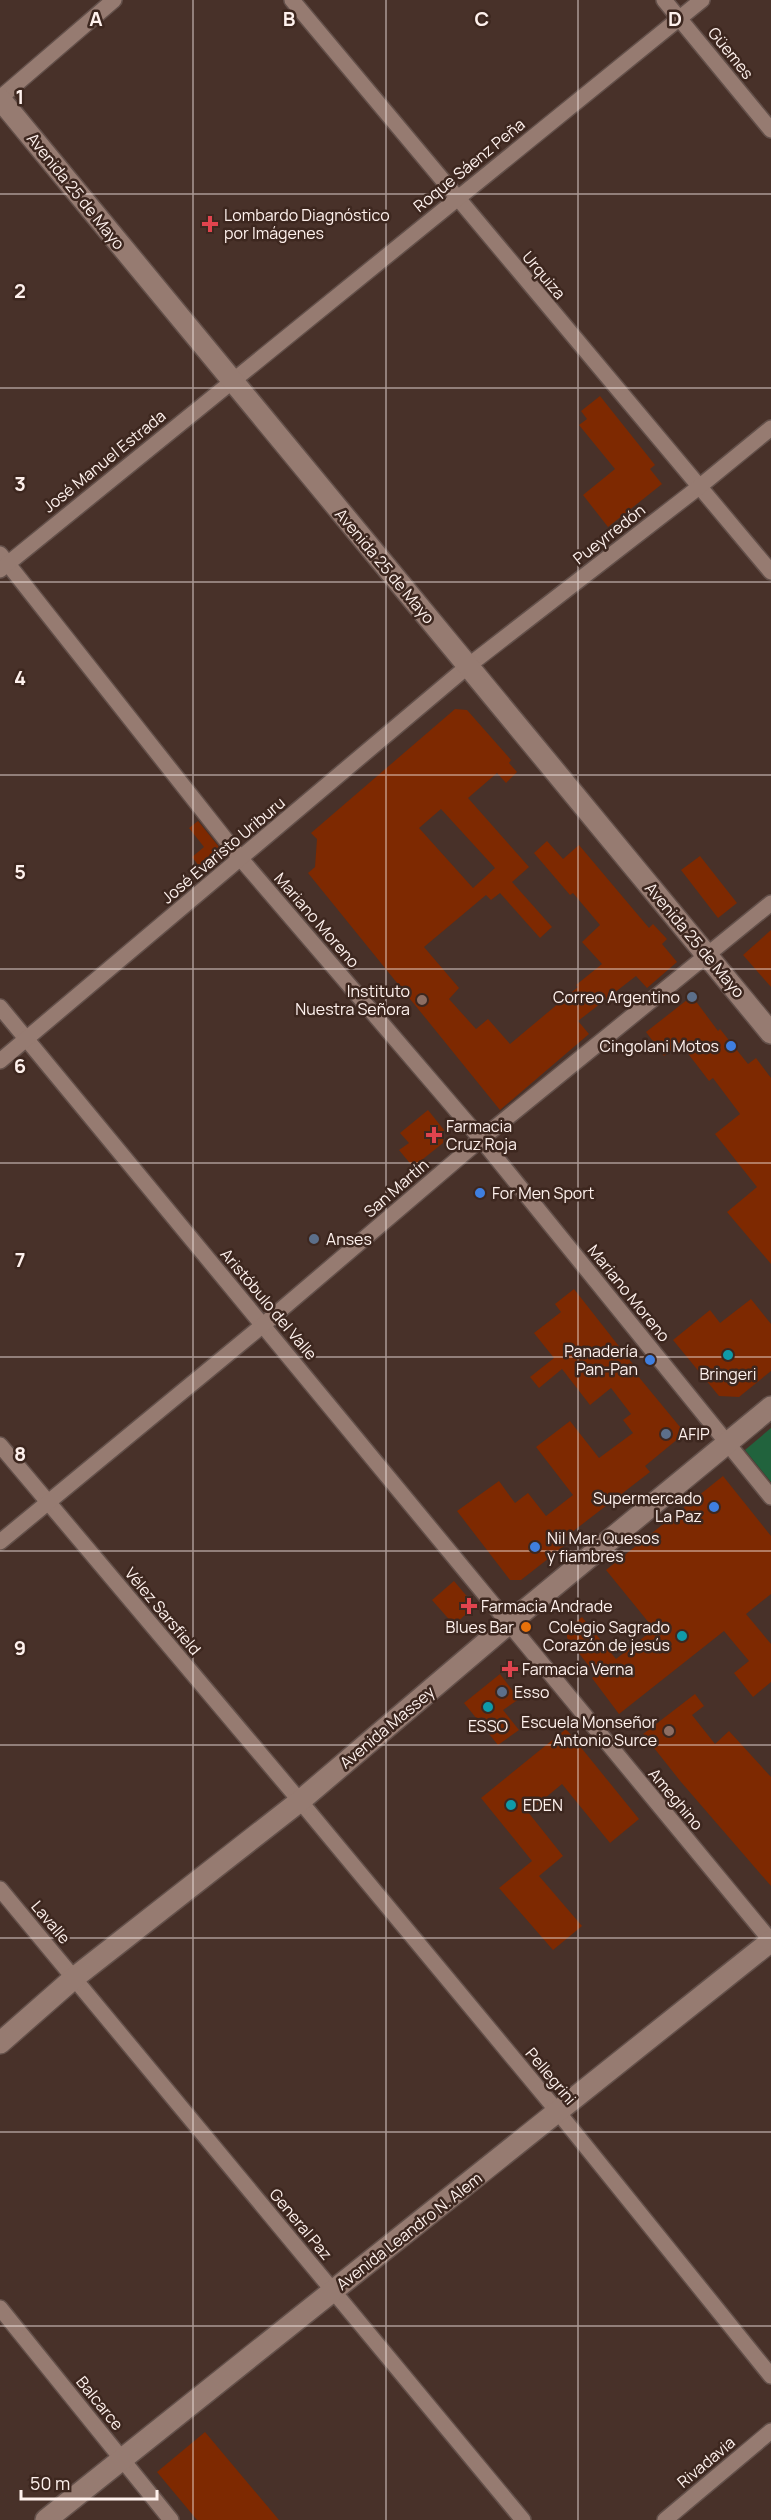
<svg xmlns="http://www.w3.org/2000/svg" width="771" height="2520" viewBox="0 0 771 2520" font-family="Manrope,sans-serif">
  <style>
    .green { fill: #21633d }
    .building { fill: #7e2901; fill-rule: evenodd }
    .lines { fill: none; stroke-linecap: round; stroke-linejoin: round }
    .minor-casing { stroke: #63504a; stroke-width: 18 }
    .secondary-casing { stroke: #63504a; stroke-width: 24 }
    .minor { stroke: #967b71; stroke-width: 15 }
    .secondary { stroke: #967b71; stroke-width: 21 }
    .grid { fill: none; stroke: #fef1ed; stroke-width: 1.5; stroke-opacity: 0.55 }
    .health-dot { fill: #e0444e; stroke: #3d271f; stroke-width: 2 }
    .service-dot { fill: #5c6f8a; stroke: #3d271f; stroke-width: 2 }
    .education-dot { fill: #8d6e63; stroke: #3d271f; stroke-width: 2 }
    .shop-dot { fill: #3f7fe0; stroke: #3d271f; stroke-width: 2 }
    .culture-dot { fill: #0f9aa8; stroke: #3d271f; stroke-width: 2 }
    .food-dot { fill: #e8710a; stroke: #3d271f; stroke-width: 2 }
    .labels { text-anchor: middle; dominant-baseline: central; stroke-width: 5; stroke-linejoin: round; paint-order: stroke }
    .street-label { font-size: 16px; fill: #fef1ed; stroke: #3d271f }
    .poi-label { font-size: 16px; fill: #fef1ed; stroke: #3d271f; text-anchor: start }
    .grid-label { font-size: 20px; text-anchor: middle; font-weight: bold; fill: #fef1ed; stroke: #3d271f; stroke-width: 5; stroke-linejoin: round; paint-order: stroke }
  </style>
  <rect width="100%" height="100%" fill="#483129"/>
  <!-- green -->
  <polygon class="green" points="771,1428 771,1482 745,1450"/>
  <!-- building -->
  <g class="building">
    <polygon points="600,396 655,465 650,469 662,484 608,527 583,495 615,469 579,425 587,419 581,411"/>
    <path d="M455 709 467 710 511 760 509 763 517 772 506 783 497 773 468 798 529 867 512 882 552 927 540 938 500 893 491 900 486 895 424 947 459 988 449 999 476 1029 488 1019 510 1044 578 987 576 985 602 964 582 942 600 925 573 893 570 895 534 853 547 841 563 859 579 845 649 928 653 924 667 939 662 944 677 962 647 988 636 976 578 1021 589 1034 500 1110 308 873 315 867 317 839 311 833ZM441 809 495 868 473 888 419 828Z"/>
    <polygon points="198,821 219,847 215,850 221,857 203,871 192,857 204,847 189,828"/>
    <polygon points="700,856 737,903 718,918 681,870"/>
    <polygon points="771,930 771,987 743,955"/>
    <polygon points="692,996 718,1031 720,1029 748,1064 756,1058 771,1078 771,1264 727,1212 757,1187 715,1134 740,1114 713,1078 709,1081 680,1043 664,1056 646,1032"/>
    <polygon points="428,1110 444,1130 443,1143 413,1167 399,1150 409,1143 400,1133"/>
    <polygon points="574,1289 636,1368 633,1370 685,1433 645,1466 650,1472 563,1539 567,1544 521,1580 510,1580 457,1511 499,1481 515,1503 528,1493 546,1516 573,1495 536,1447 570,1421 599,1458 633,1433 623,1420 631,1414 611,1388 590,1405 562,1369 539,1388 530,1377 554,1358 534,1333 561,1312 555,1304"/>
    <polygon points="751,1299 771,1324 771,1371 739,1397 719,1396 673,1340 710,1310 720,1323"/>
    <polygon points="723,1476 771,1536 771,1594 746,1614 771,1644 771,1682 753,1697 734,1673 749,1661 724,1631 619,1714 592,1678 596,1675 567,1638 567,1629 582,1617 616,1659 654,1629 606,1570"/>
    <polygon points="454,1581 475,1606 454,1625 432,1600"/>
    <polygon points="500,1674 519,1699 503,1710 519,1730 498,1745 464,1703"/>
    <polygon points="695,1694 704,1706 692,1715 715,1744 729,1731 771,1777 771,1886 681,1782 643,1734"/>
    <polygon points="566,1729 639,1819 610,1843 562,1784 528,1812 563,1856 539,1876 582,1926 553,1950 499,1888 532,1861 481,1798"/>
    <polygon points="205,2432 279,2520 197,2520 157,2472"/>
  </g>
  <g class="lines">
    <!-- minor casing -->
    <g class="minor-casing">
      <g id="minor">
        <polyline points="292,0 771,572"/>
        <polyline points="664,0 771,130"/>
        <polyline points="0,98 114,0"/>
        <polyline points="0,554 241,859 481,1139 771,1497"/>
        <polyline points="0,570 702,0"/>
        <polyline points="0,1007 771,1941"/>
        <polyline points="0,1061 468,666 699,487 771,428"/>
        <polyline points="0,1445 300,1801 558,2112 771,2376"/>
        <polyline points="0,1542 263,1325 481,1139 771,903"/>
        <polyline points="0,1889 523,2520"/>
        <polyline points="0,2308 171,2520"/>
        <polyline points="665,2520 771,2431"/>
      </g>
    </g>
    <!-- secondary casing -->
    <g class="secondary-casing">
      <g id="secondary">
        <polyline points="0,99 771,1033"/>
        <polyline points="0,2043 74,1978 300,1801 508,1624 771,1407"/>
        <polyline points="46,2520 771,1941"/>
      </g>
    </g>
    <!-- minor -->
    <use href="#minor" class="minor"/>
    <!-- secondary -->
    <use href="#secondary" class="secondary"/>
  </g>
  <!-- grid -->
  <path class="grid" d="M193 0V2520M386 0V2520M578 0V2520M0 194H771M0 388H771M0 582H771M0 775H771M0 969H771M0 1163H771M0 1357H771M0 1551H771M0 1745H771M0 1938H771M0 2132H771M0 2326H771"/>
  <!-- markers -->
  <g class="health-dot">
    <path d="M207 215h6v6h6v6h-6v6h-6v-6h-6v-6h6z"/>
    <path d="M431 1126h6v6h6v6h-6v6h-6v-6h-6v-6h6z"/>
    <path d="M466 1597h6v6h6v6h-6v6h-6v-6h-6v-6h6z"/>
    <path d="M507 1660h6v6h6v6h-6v6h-6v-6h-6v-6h6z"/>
  </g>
  <g class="service-dot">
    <circle cx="692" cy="997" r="6"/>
    <circle cx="314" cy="1239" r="6"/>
    <circle cx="666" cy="1434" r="6"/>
    <circle cx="502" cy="1692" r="6"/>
  </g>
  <g class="education-dot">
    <circle cx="422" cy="1000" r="6"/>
    <circle cx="669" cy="1731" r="6"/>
  </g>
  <g class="shop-dot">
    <circle cx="731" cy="1046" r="6"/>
    <circle cx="480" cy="1193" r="6"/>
    <circle cx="650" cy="1360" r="6"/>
    <circle cx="714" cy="1507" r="6"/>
    <circle cx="535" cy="1547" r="6"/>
  </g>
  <g class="culture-dot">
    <circle cx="728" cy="1355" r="6"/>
    <circle cx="682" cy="1636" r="6"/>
    <circle cx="488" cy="1707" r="6"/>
    <circle cx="511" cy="1805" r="6"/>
  </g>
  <circle class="food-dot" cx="526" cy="1627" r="6"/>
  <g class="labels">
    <!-- street labels -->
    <g class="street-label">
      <text transform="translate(731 53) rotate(51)">Güemes</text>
      <text transform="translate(469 165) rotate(-39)">Roque Sáenz Peña</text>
      <text transform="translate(76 191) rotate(51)">Avenida 25 de Mayo</text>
      <text transform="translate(544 275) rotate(50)">Urquiza</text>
      <text transform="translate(104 461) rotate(-39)">José Manuel Estrada</text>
      <text transform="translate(609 534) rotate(-38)">Pueyrredón</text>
      <text transform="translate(385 566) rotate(50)">Avenida 25 de Mayo</text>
      <text transform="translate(223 850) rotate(-40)">José Evaristo Uriburu</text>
      <text transform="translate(317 920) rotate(49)">Mariano Moreno</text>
      <text transform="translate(695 940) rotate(50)">Avenida 25 de Mayo</text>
      <text transform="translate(396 1188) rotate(-41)">San Martín</text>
      <text transform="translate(629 1293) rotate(51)">Mariano Moreno</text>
      <text transform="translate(269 1304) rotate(50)">Aristóbulo del Valle</text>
      <text transform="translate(163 1611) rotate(50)">Vélez Sarsfield</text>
      <text transform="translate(387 1727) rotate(-40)">Avenida Massey</text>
      <text transform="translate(676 1799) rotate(50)">Ameghino</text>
      <text transform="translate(51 1922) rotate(50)">Lavalle</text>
      <text transform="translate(551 2076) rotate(50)">Pellegrini</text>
      <text transform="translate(301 2224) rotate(50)">General Paz</text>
      <text transform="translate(409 2231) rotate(-38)">Avenida Leandro N. Alem</text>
      <text transform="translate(100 2403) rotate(51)">Balcarce</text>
      <text transform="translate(706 2462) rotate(-40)">Rivadavia</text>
    </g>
    <!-- poi labels -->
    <g class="poi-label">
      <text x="224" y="215">Lombardo Diagnóstico<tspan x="224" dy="18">por Imágenes</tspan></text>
      <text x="410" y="991" text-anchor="end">Instituto<tspan x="410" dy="18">Nuestra Señora</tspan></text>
      <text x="680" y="997" text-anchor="end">Correo Argentino</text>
      <text x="719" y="1046" text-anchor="end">Cingolani Motos</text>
      <text x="446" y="1126">Farmacia<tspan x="446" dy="18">Cruz Roja</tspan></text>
      <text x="492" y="1193">For Men Sport</text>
      <text x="326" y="1239">Anses</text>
      <text x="638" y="1351" text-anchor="end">Panadería<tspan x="638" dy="18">Pan-Pan</tspan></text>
      <text x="728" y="1374" text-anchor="middle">Bringeri</text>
      <text x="678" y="1434">AFIP</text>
      <text x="702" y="1498" text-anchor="end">Supermercado<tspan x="702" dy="18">La Paz</tspan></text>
      <text x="547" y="1538">Nil Mar. Quesos<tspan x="547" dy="18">y fiambres</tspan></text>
      <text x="481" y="1606">Farmacia Andrade</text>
      <text x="514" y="1627" text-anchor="end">Blues Bar</text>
      <text x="670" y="1627" text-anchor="end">Colegio Sagrado<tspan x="670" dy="18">Corazón de jesús</tspan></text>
      <text x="522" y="1669">Farmacia Verna</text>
      <text x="514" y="1692">Esso</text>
      <text x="657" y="1722" text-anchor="end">Escuela Monseñor<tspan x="657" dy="18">Antonio Surce</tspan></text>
      <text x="488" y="1726" text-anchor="middle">ESSO</text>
      <text x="523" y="1805">EDEN</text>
    </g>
  </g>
  <g class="grid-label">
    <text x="96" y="26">A</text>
    <text x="289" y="26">B</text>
    <text x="482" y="26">C</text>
    <text x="675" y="26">D</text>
    <text x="20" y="104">1</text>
    <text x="20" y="298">2</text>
    <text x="20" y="491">3</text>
    <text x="20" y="685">4</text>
    <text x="20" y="879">5</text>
    <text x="20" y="1073">6</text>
    <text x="20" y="1267">7</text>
    <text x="20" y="1461">8</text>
    <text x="20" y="1655">9</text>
  </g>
  <!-- scale -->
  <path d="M21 2490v9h136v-9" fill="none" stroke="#fef1ed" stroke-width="3"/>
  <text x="30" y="2490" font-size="18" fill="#fef1ed" stroke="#3d271f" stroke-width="4.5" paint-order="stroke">50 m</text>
</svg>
